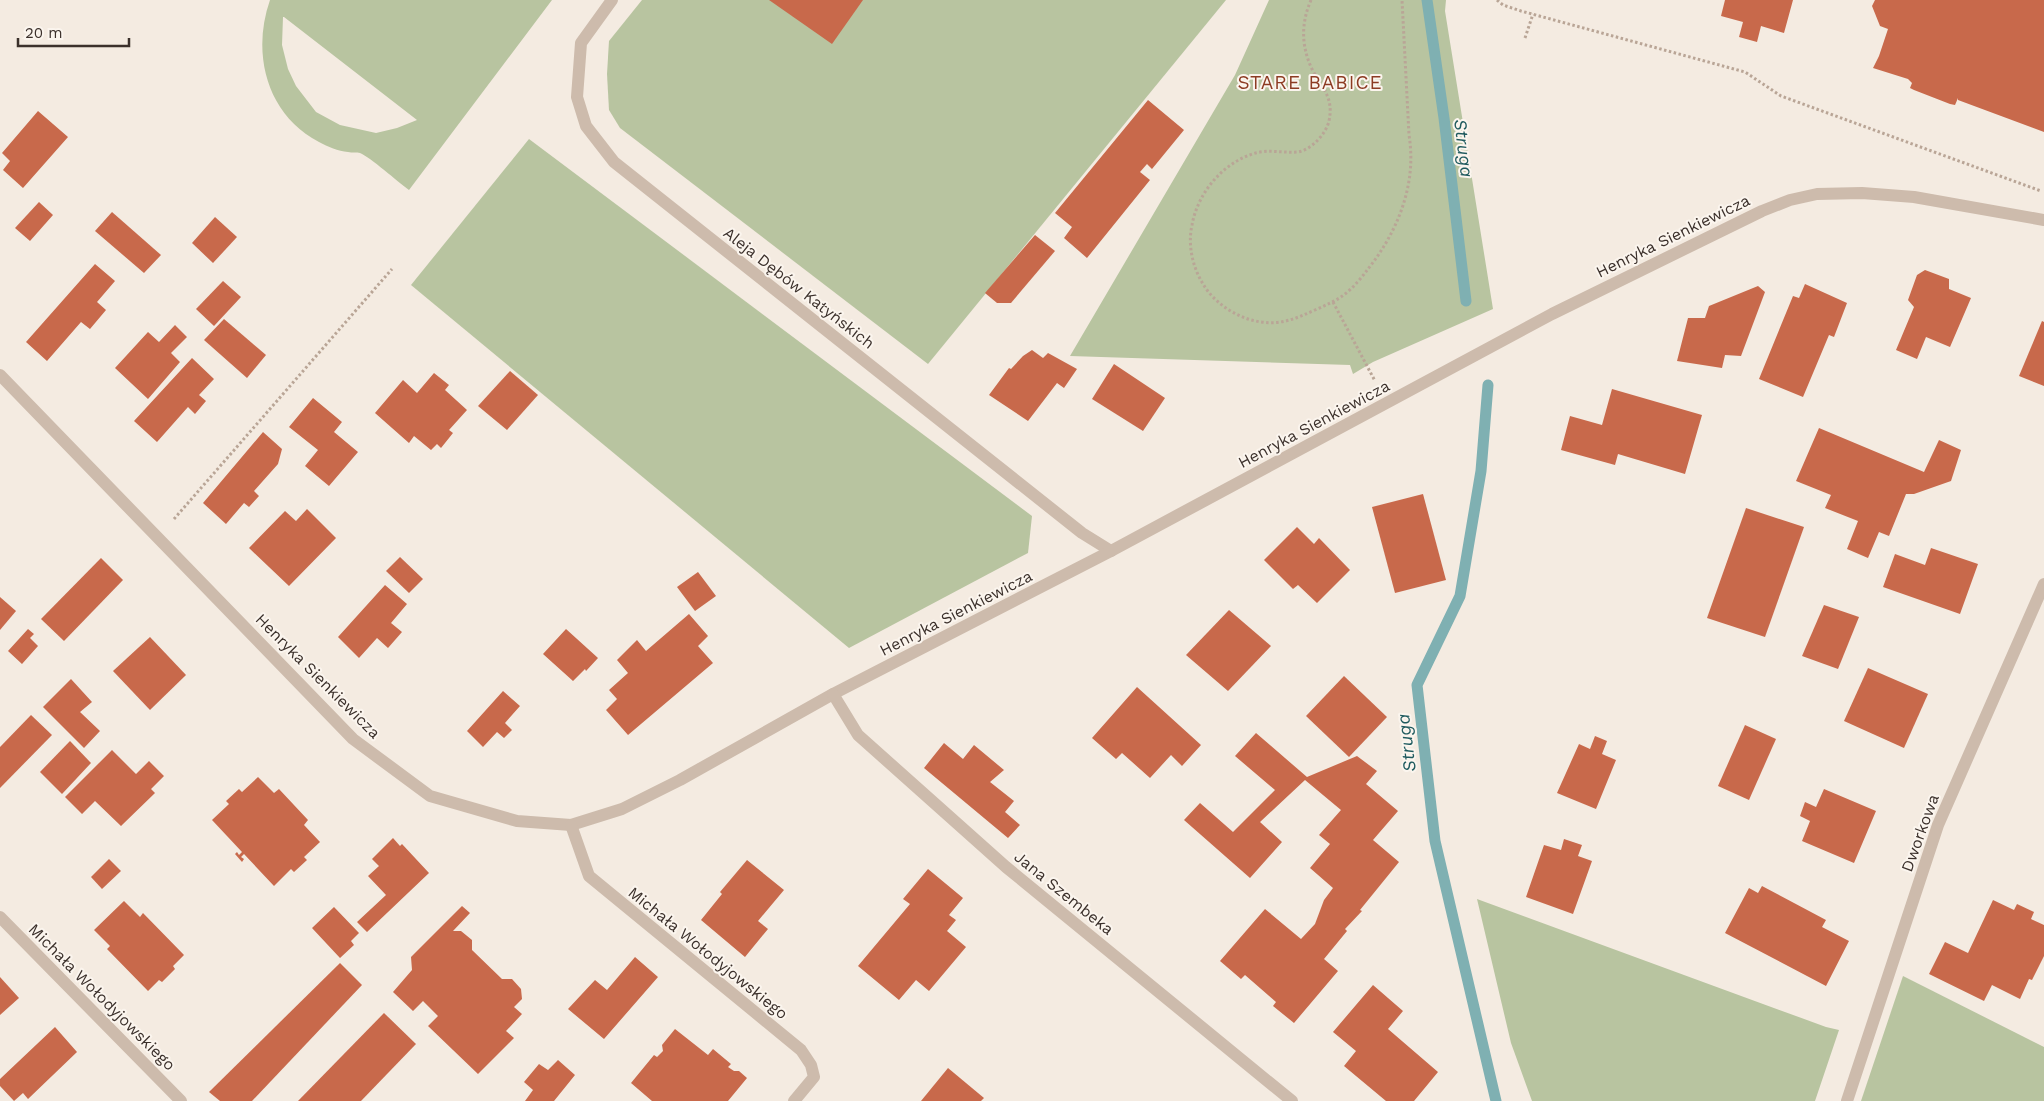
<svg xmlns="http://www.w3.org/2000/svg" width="2044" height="1101" viewBox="0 0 2044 1101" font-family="'Work Sans',sans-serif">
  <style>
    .green { fill: #b8c4a0; fill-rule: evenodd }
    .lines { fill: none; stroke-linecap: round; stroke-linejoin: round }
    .stream { stroke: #7fb0b2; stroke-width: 11 }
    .building { fill: #c8694b }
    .path { stroke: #b9a596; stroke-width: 3; stroke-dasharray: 2.5 2.5; stroke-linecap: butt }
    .minor { stroke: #cdbbac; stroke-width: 12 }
    .labels { text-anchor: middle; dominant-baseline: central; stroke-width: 4; stroke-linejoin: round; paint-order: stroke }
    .street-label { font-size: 16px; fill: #3b302b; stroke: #fbf5ee }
    .water-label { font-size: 18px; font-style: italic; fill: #1f5a5e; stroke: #fbf5ee }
    .quarter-label { font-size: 19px; letter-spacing: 1px; fill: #8c3b22; stroke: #fbf5ee }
  </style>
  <rect width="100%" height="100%" fill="#f4ebe1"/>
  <!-- green -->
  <g class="green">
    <path d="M270 0H552L409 190C398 182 370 157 360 153 357 152 352 153 348 152 338 151 328 147 319 142 267 115 251 54 270 0ZM283 17H284L417 120 397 128 376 133 340 125 316 112 296 86 288 69 282 45Z"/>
    <polygon points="642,0 1226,0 928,364 620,128 609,110 607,74 609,41"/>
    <polygon points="1269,0 1446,0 1445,11 1493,309 1373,362 1353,374 1350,365 1070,356 1235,75"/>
    <polygon points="529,139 1032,516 1028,553 849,648 411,285"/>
    <polygon points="1477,899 1826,1027 1839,1030 1815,1101 1532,1101 1511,1043"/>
    <polygon points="1903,976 2044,1047 2044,1101 1861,1101"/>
  </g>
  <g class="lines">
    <!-- stream -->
    <g class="stream">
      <polyline points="1427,0 1444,118 1466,301"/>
      <polyline points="1488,385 1481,471 1460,596 1417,685 1435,841 1496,1101"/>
    </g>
  </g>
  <!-- building -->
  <g class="building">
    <polygon points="769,0 863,0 832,44"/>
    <polygon points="1725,0 1793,0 1784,33 1761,26 1757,42 1739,37 1743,22 1721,16"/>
    <polygon points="1875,0 2044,0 2044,132 1958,100 1958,98 1955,105 1950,104 1914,90 1910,88 1912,83 1908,79 1873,68 1879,56 1888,29 1880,26 1872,6"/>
    <polygon points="1148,100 1184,130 1152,169 1147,164 1140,172 1150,180 1087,258 1064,238 1072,227 1055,213"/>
    <polygon points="38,111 68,137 23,188 3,170 10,161 2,153"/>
    <polygon points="39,202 53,215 30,241 15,228"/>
    <polygon points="112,212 161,255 144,273 95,231"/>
    <polygon points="215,217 237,237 213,263 192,243"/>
    <polygon points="1035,235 1055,251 1011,303 997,303 985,293"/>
    <polygon points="95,264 115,281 97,302 106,310 90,329 81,322 47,361 26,342"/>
    <polygon points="1925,270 1949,279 1949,289 1971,298 1950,347 1926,337 1917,359 1896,350 1914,307 1908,300 1917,275"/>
    <polygon points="223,281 241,297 214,326 196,309"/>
    <polygon points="1805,284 1847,303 1834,337 1829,335 1803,397 1759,379 1793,296 1799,298"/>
    <polygon points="1758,286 1765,292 1741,356 1725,355 1722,368 1677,361 1688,318 1705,318 1709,306"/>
    <polygon points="224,319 266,355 247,378 204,340"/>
    <polygon points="2042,321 2044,322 2044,386 2019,376"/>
    <polygon points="175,325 187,337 171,353 180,362 148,399 115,368 148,332 159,342"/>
    <polygon points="1032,350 1043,358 1048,353 1077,369 1064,388 1057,383 1028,421 989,395 1009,368 1011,369 1023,356"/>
    <polygon points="192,358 214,379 199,395 206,401 195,414 188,407 157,442 134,421"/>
    <polygon points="1114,364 1165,398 1143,431 1092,399"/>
    <polygon points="510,371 538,395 507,430 478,406"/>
    <polygon points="434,373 449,385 445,390 467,410 449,430 453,433 441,448 437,444 431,450 414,436 409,443 375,413 403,380 417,393"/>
    <polygon points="1612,389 1702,415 1685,474 1618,454 1615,465 1561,450 1570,416 1602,425"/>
    <polygon points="313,398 342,422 334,432 358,452 329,486 305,466 318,450 289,427"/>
    <polygon points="1819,428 1924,472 1939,440 1961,450 1951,481 1914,494 1906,494 1889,536 1879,532 1868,558 1847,549 1858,521 1825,508 1831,495 1796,481"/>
    <polygon points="263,432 282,449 278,464 254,491 259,496 249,507 244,503 226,524 203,503"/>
    <polygon points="1423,494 1446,580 1395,593 1372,507"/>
    <polygon points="1746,508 1804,527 1765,637 1707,618"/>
    <polygon points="307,509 336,538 289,586 249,548 285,511 296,521"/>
    <polygon points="1297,527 1314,544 1319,538 1350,570 1317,603 1298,585 1293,589 1264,560"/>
    <polygon points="1931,548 1978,564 1960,614 1883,587 1895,554 1925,565"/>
    <polygon points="400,557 423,579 409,593 386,571"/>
    <polygon points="101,558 123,580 64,641 41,619"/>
    <polygon points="698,572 716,596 695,611 677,587"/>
    <polygon points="385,585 407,604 391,623 402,632 388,648 377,638 359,658 338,637"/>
    <polygon points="0,597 16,611 0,630"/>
    <polygon points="1824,605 1859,617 1838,669 1802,656"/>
    <polygon points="1229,610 1271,646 1228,691 1186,655"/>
    <polygon points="689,614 708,636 698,646 713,663 628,735 606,710 617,699 609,690 628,673 617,660 637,640 646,651"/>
    <polygon points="28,629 34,634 30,638 38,646 22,664 8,651"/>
    <polygon points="566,629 598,658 586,671 585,669 573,681 543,654"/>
    <polygon points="150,637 186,675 150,710 113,671"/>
    <polygon points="1868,668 1928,694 1904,748 1844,721"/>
    <polygon points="1344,676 1387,717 1349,757 1306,716"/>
    <polygon points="71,679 92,702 80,712 100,731 84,748 43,707"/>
    <polygon points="1137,687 1201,745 1182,766 1171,755 1150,778 1122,753 1116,759 1092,738"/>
    <polygon points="503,691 520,706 505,723 512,730 504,738 497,732 483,747 467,731"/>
    <polygon points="31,715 52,735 0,788 0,747"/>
    <polygon points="1745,725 1776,739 1749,800 1718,786"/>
    <polygon points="1256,733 1307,777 1357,756 1377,771 1366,784 1398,811 1373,840 1399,862 1360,910 1362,911 1345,929 1347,931 1324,959 1338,971 1294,1023 1273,1006 1276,1002 1245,975 1241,979 1220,961 1265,909 1301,939 1315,924 1324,900 1333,888 1310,868 1330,844 1319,835 1341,810 1305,780 1260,822 1282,842 1250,878 1184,820 1200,803 1233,832 1275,790 1235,756"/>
    <polygon points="1595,736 1607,741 1602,754 1616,760 1596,809 1557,793 1579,744 1590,749"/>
    <polygon points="70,741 91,763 62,794 40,772"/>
    <polygon points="944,743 963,759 974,745 1004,770 990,782 1014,801 1005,812 1020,825 1008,838 924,768"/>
    <polygon points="112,750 136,774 149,761 164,776 151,789 155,793 121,826 95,801 82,814 65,797"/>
    <polygon points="258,777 274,793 279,789 308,820 304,825 320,842 304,857 307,860 294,872 291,869 274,886 244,854 241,857 244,859 242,862 235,854 237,852 239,855 242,852 212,820 229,804 226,801 239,789 242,792"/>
    <polygon points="1824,789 1876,811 1854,863 1802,841 1810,821 1800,816 1805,802 1816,807"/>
    <polygon points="393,838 400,846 402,844 429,873 367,932 357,922 386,895 368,876 379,866 372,859"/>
    <polygon points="1564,839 1582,845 1578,856 1592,861 1573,914 1526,897 1544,845 1561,850"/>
    <polygon points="109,859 121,871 102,889 91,877"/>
    <polygon points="747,860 784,890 758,921 768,929 745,957 701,920 722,894 720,892"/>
    <polygon points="928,869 963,898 949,915 956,920 947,931 966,947 929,991 916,980 899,1000 858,966 910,904 903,899"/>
    <polygon points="1762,886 1826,920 1822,927 1849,941 1826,986 1725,933 1749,888 1758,893"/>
    <polygon points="1993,900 2014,910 2017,904 2034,912 2031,919 2044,925 2044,956 2032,980 2029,979 2020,999 1992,985 1984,1001 1929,974 1945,942 1968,953"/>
    <polygon points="124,901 140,917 143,913 184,955 173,966 175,969 162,982 159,980 148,991 107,949 110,946 94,930"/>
    <polygon points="462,906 470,913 453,931 461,931 472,940 472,950 502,979 512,979 521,989 522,999 514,1007 522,1014 506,1031 514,1038 478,1074 428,1026 438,1016 423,1001 413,1011 393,992 412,970 411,957"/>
    <polygon points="334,907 359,933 351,941 354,945 340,958 312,928"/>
    <polygon points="635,957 658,977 604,1039 568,1009 595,980 607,990"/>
    <polygon points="340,963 362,985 252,1101 220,1101 209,1092"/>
    <polygon points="0,977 19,998 0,1015"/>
    <polygon points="1373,985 1403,1011 1388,1029 1438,1072 1414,1101 1386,1101 1344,1066 1356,1051 1333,1032"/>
    <polygon points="384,1013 416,1044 361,1101 298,1101"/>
    <polygon points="55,1027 77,1052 28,1099 23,1093 14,1101 0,1086 0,1079"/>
    <polygon points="675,1029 708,1055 713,1049 731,1064 728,1067 734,1071 739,1071 747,1078 728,1101 652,1101 631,1083 654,1055 657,1057 663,1051 662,1045"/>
    <polygon points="558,1060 575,1075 554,1101 525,1101 533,1090 524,1082 539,1064 548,1070"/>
    <polygon points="948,1068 984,1098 981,1101 921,1101"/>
  </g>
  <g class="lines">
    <!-- path -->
    <g class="path">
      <path d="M1311 0C1301 23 1301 46 1312 69 1322 88 1334 97 1329 121 1326 134 1311 150 1298 152 1285 153 1273 150 1260 152 1226 159 1198 191 1192 225 1187 248 1194 272 1207 290 1220 307 1240 319 1261 322 1282 325 1297 318 1315 310 1326 305 1336 301 1345 294 1354 287 1362 277 1368 269 1398 231 1417 184 1409 135L1402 0"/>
      <polyline points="1497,0 1503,5 1521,11 1745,72 1781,96 2041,191"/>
      <polyline points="1525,38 1533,14"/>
      <polyline points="1333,302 1375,381"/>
      <polyline points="174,519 392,269"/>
    </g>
    <!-- minor -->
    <g class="minor">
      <polyline points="612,0 581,43 577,97 586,126 614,162 1082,533 1111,551"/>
      <polyline points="0,375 353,739 430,796 517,821 571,825 622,809 680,780 833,694 1111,551 1552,314 1762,211 1790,200 1817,194 1862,193 1914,197 2044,220"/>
      <polyline points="833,694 858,735 1006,867 1292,1101"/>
      <polyline points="571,825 589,876 801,1050 811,1065 814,1077 794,1101"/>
      <polyline points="0,917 181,1101"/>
      <polyline points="1847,1101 1938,825 2044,584"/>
    </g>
  </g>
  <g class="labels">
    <!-- street labels -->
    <g class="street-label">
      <text transform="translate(1673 236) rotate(-26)">Henryka Sienkiewicza</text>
      <text transform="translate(799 288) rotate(38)">Aleja Dębów Katyńskich</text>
      <text transform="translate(1314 424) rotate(-28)">Henryka Sienkiewicza</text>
      <text transform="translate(956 613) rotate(-27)">Henryka Sienkiewicza</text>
      <text transform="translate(318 676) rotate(45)">Henryka Sienkiewicza</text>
      <text transform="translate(1920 833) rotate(-70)">Dworkowa</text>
      <text transform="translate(1064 893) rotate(39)">Jana Szembeka</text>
      <text transform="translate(708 953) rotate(39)">Michała Wołodyjowskiego</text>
      <text transform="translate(102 997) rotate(45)">Michała Wołodyjowskiego</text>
    </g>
    <!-- water labels -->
    <g class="water-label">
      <text transform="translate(1464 148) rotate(83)">Struga</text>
      <text transform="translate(1406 743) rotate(-97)">Struga</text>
    </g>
    <!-- quarter labels -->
    <g class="quarter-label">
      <text x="1310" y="82">STARE BABICE</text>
    </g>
  </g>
  <!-- scale -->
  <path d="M18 38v8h111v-8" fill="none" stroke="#3b302b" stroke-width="2.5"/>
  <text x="25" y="38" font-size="15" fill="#3b302b" stroke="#fbf5ee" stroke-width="4" paint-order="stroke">20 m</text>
</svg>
